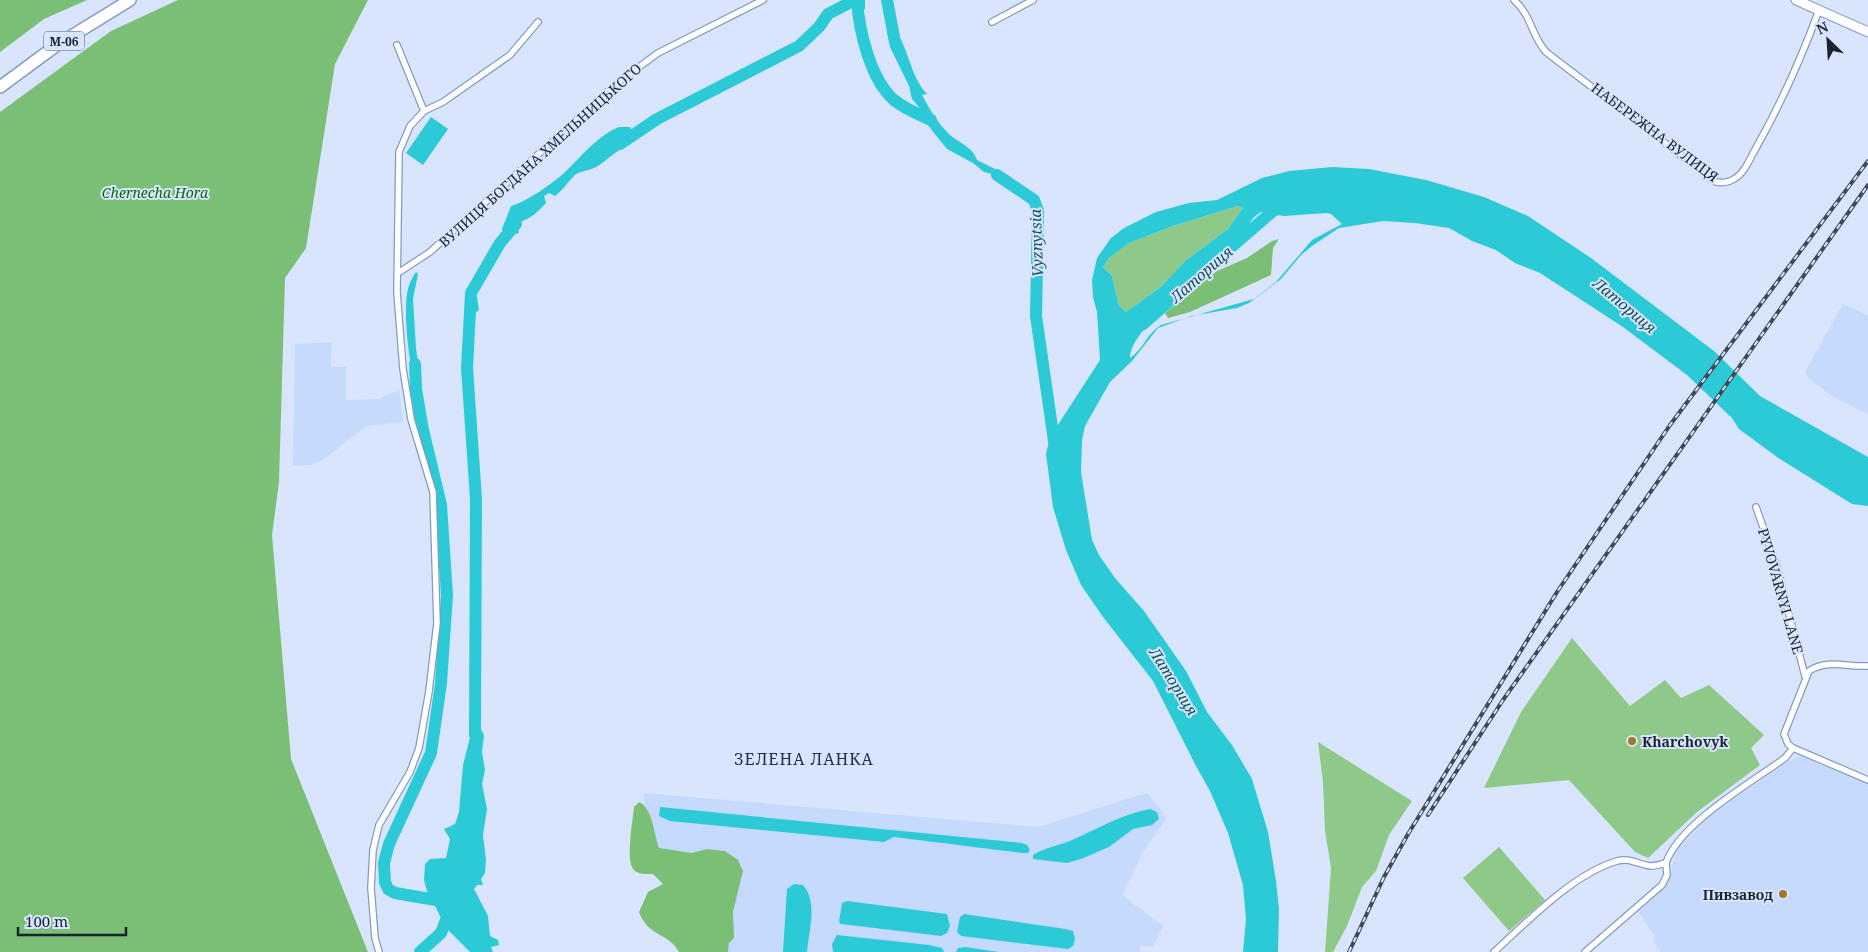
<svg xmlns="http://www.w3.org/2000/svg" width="1868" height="952" viewBox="0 0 1868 952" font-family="'Noto Serif',serif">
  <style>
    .built { fill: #c6dafe }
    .green { fill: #8ec98a }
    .forest { fill: #7bbf77 }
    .water { fill: #2ccad6; fill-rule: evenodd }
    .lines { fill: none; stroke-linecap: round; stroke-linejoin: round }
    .river { stroke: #2ccad6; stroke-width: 12 }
    .street-casing { stroke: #879abf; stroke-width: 8 }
    .secondary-casing { stroke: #879abf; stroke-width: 11 }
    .highway-casing { stroke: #879abf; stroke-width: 14 }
    .street { stroke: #fff; stroke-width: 5.5 }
    .secondary { stroke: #fff; stroke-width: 9 }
    .highway { stroke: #fff; stroke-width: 11 }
    .rail-casing { stroke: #3f4857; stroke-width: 4 }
    .rail { stroke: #d8e5fc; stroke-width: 2; stroke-dasharray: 5.5; stroke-linecap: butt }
    .poi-dot { fill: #9f7926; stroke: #d8e5fc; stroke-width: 2 }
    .labels { text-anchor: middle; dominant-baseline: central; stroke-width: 4; stroke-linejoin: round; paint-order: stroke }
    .shield { fill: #d8e5fc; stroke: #545d6e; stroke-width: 1 }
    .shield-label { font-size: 12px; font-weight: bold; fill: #1b2331 }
    .street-label { font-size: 14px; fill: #1b2331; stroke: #d8e5fc }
    .park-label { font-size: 14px; font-style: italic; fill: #046b06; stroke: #d8e5fc }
    .poi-label { font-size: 14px; font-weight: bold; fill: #1b2331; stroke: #d8e5fc; text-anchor: start }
    .water-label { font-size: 15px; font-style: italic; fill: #105055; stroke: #d8e5fc }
    .quarter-label { font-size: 16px; letter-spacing: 1px; fill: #20304e; stroke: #d8e5fc }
  </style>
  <rect width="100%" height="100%" fill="#d8e5fc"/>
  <!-- built -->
  <g class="built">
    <polygon points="1843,304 1868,316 1868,414 1830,395 1808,377 1805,372"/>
    <polygon points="332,342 331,367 346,367 346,400 379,399 399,390 403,422 366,426 324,459 311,465 293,466 295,344"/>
    <polygon points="1801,756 1868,785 1868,952 1661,952 1653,942 1655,937 1638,911 1662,890 1671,873 1675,852 1712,814 1789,761"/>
    <polygon points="644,793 1038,827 1147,793 1167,818 1144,850 1122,895 1163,926 1153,947 1141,946 1139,952 728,952 739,865 647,853"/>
  </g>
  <!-- green -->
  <g class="green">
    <polygon points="1238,206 1243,208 1228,229 1185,261 1162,286 1126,312 1119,306 1112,276 1103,267 1109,258 1129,243 1173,226"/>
    <polygon points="1572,638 1630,706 1665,680 1681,698 1709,685 1764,735 1751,748 1760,765 1697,812 1648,858 1635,852 1569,780 1484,788 1521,712"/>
    <polygon points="1318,742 1412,801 1389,835 1376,871 1362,887 1347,926 1333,952 1325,952 1331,868 1325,831 1323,782"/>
    <polygon points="1499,847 1545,900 1509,931 1463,878"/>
  </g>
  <!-- forest -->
  <g class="forest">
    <polygon points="0,0 87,0 44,19 0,52"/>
    <polygon points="178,0 368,0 335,64 306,248 285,278 279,482 272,535 291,759 368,952 0,952 0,112 111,31"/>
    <polygon points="1279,239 1273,248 1271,275 1190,312 1168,318 1165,313 1217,271 1247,258 1272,241"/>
    <path d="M639 802C653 808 654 835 659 848L692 853 707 849 725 851 738 860 743 871 733 912 734 938 729 943 728 952H679C667 931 649 938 639 912L648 892 663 884 653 874C647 874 639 875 634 870 625 862 633 820 634 807Z"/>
  </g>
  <!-- water -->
  <g class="water">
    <polygon points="847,0 865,0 865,9 855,12 853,6"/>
    <path d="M892 26C909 45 909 75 927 94L922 95C930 110 937 122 949 134 959 143 973 147 977 160L1005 174 1013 189 999 183 992 174 984 172 973 163 947 149 934 133 924 120 923 112 912 99 909 86 890 47 887 32Z"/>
    <polygon points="431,117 448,129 423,165 406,153"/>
    <path d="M619 127H630L634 134 631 144C617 149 608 160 596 167 589 171 578 171 574 176 567 183 563 190 555 196L549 193 544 196 546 203C538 212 530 219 518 223L519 233 505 237 502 229 511 206C526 202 555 182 566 171 583 155 597 136 619 127Z"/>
    <path d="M1332 167 1369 169 1426 180 1484 197 1528 216 1591 258 1714 351 1760 396 1868 457V506L1852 504 1777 457 1739 429 1732 418 1687 375 1623 327 1540 273 1515 263 1496 250 1472 241 1449 228 1415 223 1383 221 1339 228 1312 246 1301 255 1281 279 1249 303 1237 308 1191 316 1158 328 1132 361 1110 382 1085 426 1082 440 1081 472 1092 540 1099 555 1115 578 1144 611 1186 671 1207 712 1232 745 1252 779 1268 832 1276 881 1279 909 1278 952H1243L1246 919 1243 885 1228 833 1210 791 1196 766 1153 681 1103 617 1081 585 1066 550 1053 507 1046 454 1050 437 1100 360 1097 312 1093 297 1092 280 1097 258 1111 238 1124 228 1156 212 1189 203 1217 200 1262 178 1289 171ZM1238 206 1243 208 1228 229 1185 261 1162 286 1126 312 1119 306 1112 276 1103 267 1109 258 1129 243 1173 226ZM1261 212 1284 216 1326 213 1331 214 1342 224 1312 240 1276 282 1254 299 1161 325C1147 333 1143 350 1130 358 1130 342 1150 324 1158 309L1173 305 1209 273 1229 252 1254 217Z"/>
    <path d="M416 272 418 274 413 299 416 348 420 378 416 381C408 366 404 312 407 294 408 286 411 279 416 272Z"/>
    <polygon points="477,297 479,310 475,313 466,308 466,304"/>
    <polygon points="416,389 421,395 425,440 418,425 413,391"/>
    <polygon points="475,718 484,735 482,752 485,770 482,784 487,809 483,835 486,860 485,873 481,879 483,885 477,885 474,889 488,916 490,936 498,940 499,945 491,947 493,952 470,952 448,930 427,891 424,880 425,864 430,859 446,858 450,839 444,829 455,824 459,812 463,765"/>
    <polygon points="660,807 1022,843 1027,845 1030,850 1028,853 1023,853 894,837 884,842 670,821 659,816"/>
    <path d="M1150 809 1157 812 1159 819 1152 825 1133 829 1109 847 1081 859 1067 863 1033 859V855C1044 848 1057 846 1070 841 1097 829 1120 815 1150 809Z"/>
    <path d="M794 884 803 885C818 902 809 931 807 952H783L787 889Z"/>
    <polygon points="847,901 947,914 950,926 947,933 941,936 841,924 839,922 842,903"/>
    <polygon points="964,914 1065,929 1073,931 1075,939 1073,946 1068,949 961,936 957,932 960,917"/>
    <polygon points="837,935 929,945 942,948 944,952 833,952 832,944"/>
    <polygon points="965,947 999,952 1003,952 956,952 958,948"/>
  </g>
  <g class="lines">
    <!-- river -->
    <g class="river">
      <path d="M857 0C859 30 870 79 894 100 905 109 918 114 931 120"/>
      <polyline points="887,0 895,42"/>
      <polyline points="620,144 657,119 799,46 819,27 828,14 855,0"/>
      <polyline points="997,175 1034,200 1038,211 1036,316 1055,448"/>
      <polyline points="1221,256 1273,211 1286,206"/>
      <polyline points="1142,325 1174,297"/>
      <polyline points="415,364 416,389 423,430 441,505 447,595 441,683 431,753 389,844 384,863 385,882 388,889 395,893 436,900 447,906"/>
      <polyline points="475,735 476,499 467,368 471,293 500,243 516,224"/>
      <polyline points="420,952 441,933 447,917 442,906"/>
    </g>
    <!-- street casing -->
    <g class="street-casing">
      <g id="street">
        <path d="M1514 0C1532 16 1531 35 1546 52L1716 182C1723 183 1728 183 1734 179 1745 173 1750 158 1756 148 1782 102 1801 59 1819 10"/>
        <polyline points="992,22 1033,0"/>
        <polyline points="397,45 424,111"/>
        <polyline points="398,273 430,252 616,84 658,53 763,0"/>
        <polyline points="1756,507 1776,564 1805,676"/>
        <path d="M1868 666C1847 667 1827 659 1809 671L1784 734 1788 744 1793 748 1868 780"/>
        <polyline points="379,952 375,938 371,888 373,850 379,825 410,772 419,748 429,691 437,623 433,492 411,419 403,369 397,292 399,152 410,126 424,111 443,102 510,55 538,22"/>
        <path d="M1494 952C1528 921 1573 874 1617 861 1630 857 1639 865 1651 866 1656 866 1662 864 1666 863 1679 824 1752 782 1785 758L1793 748"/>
        <polyline points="1585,952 1662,885 1667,875 1666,863"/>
      </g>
    </g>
    <!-- secondary casing -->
    <g class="secondary-casing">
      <polyline id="secondary" points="1796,0 1868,32"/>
    </g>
    <!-- highway casing -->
    <g class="highway-casing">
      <polyline id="highway" points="0,87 57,45 130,0"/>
    </g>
    <!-- street -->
    <use href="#street" class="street"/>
    <!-- secondary -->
    <use href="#secondary" class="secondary"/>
    <!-- highway -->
    <use href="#highway" class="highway"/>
    <!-- rail casing -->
    <g class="rail-casing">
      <g id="rail">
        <polyline points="1428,815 1503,700 1868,185"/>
        <polyline points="1349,952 1384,877 1408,834 1557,592 1670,425 1868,161"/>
      </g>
    </g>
    <!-- rail -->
    <use href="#rail" class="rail"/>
  </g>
  <!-- markers -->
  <g class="poi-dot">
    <circle cx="1632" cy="741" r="5"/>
    <circle cx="1783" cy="894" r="5"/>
  </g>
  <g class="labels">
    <!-- shield labels -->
    <rect class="shield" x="44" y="31.5" width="40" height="19" rx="4"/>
    <g class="shield-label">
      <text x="64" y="41">М-06</text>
    </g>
    <!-- street labels -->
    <g class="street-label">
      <text transform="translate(1655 132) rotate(37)">НАБЕРЕЖНА ВУЛИЦЯ</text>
      <text transform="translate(540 155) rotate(-42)">ВУЛИЦЯ БОГДАНА ХМЕЛЬНИЦЬКОГО</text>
      <text transform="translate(1781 591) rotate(74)">PYVOVARNYI LANE</text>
    </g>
    <!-- park labels -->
    <g class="park-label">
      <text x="155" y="192">Chernecha Hora</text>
    </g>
    <!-- poi labels -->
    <g class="poi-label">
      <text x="1642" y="741">Kharchovyk</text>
      <text x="1773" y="894" text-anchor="end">Пивзавод</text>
    </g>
    <!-- water labels -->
    <g class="water-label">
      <text transform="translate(1036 243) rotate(-92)">Vyznytsia</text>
      <text transform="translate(1201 274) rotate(-41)">Латориця</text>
      <text transform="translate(1625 305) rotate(40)">Латориця</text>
      <text transform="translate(1174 681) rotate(58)">Латориця</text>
    </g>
    <!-- quarter labels -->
    <g class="quarter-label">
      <text x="804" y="759">ЗЕЛЕНА ЛАНКА</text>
    </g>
  </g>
  <!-- north arrow -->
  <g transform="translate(1828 40) rotate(335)" stroke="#d8e5fc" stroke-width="4" paint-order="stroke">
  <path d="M0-4L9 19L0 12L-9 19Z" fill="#1b2331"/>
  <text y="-8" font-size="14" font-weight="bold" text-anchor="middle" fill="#1b2331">N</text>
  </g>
  <!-- scale -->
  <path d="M18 927v8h108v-8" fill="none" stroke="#1b2331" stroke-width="2.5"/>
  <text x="25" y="927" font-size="15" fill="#1b2331" stroke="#d8e5fc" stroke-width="4" paint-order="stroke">100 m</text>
</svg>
